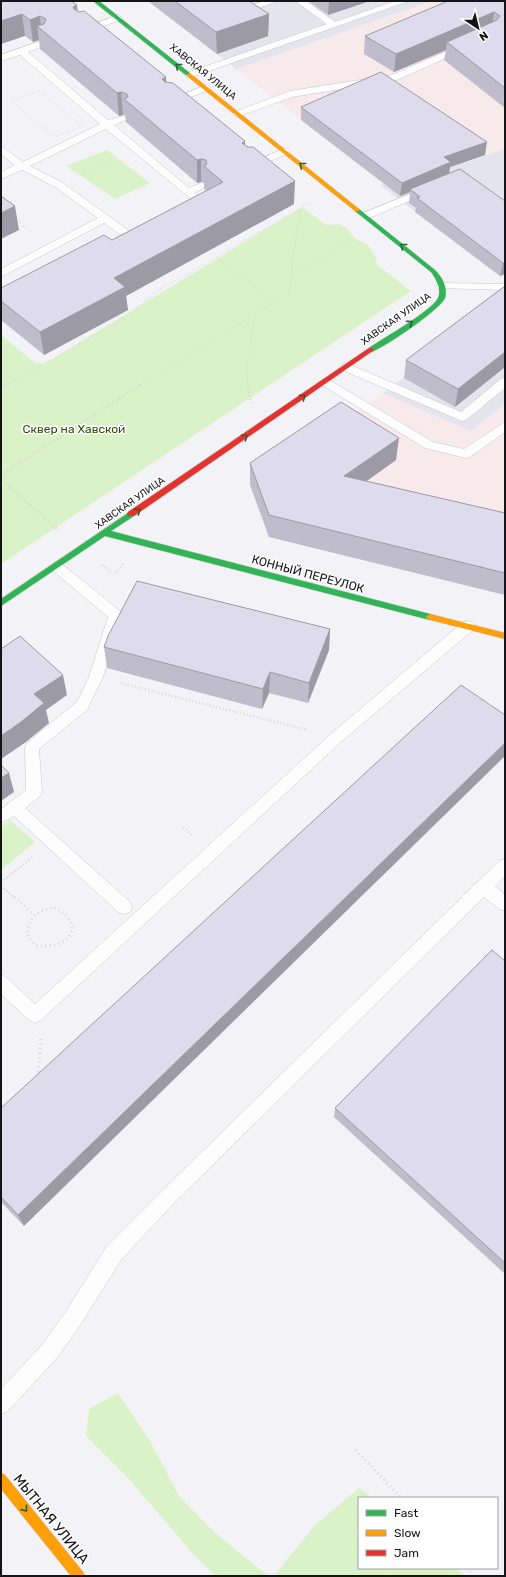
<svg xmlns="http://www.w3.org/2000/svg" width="506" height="1577" viewBox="0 0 506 1577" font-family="Rubik,sans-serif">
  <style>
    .commercial { fill: #f8e9ea }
    .built { fill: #e4e4ed }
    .green { fill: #daf2c7 }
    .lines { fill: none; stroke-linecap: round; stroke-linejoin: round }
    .lane-casing { stroke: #c7c7c9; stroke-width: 1 }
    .fast-casing { stroke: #c7c7c9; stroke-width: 1 }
    .slow-casing { stroke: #c7c7c9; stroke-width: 1 }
    .jam-casing { stroke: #c7c7c9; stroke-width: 1 }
    .path-far2 { stroke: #d5d5d6; stroke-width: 1.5; stroke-dasharray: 0.5 2; stroke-linecap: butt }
    .path-far1 { stroke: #d5d5d6; stroke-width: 2.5; stroke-dasharray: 1 2.5; stroke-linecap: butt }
    .path { stroke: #d5d5d6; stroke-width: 3; stroke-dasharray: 1 3.5; stroke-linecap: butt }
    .lane { fill: #fdfdfe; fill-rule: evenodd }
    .fast { fill: #30b455; fill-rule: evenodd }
    .slow { fill: #ff9f0a; fill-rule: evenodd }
    .jam { fill: #e5322d; fill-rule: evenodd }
    .wall { fill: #bfbdcb }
    .shaded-wall { fill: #9b9aa5 }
    .building { fill: #dedcec; stroke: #9b9aa5 }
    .oneway { stroke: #226436 }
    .labels { text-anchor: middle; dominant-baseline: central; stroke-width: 3; stroke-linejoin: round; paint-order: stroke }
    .far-street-label { font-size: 10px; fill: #141416; stroke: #fff }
    .park-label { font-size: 12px; fill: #2e4b0b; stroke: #fff }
    .street-label { font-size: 12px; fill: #141416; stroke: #fff }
    .near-street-label { font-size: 14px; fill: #141416; stroke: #fff }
  </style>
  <rect width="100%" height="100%" fill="#f3f3f7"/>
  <!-- commercial -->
  <g class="commercial">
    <polygon points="432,1 505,1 505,149 464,163 384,184 236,69"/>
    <polygon points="383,393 471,431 505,404 505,595 269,537 250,485"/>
  </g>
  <!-- built -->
  <g class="built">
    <polygon points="148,1 432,1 236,69"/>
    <polygon points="505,149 505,274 500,276 380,185 453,155 464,163"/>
    <polygon points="505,301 505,404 471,431 383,393"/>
  </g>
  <!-- green -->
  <g class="green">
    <polygon points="107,150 150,183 115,199 66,166"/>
    <polygon points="302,207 326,225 338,224 347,228 354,238 368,245 377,260 376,264 411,291 1,564 1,335 34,362 44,364"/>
    <polygon points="10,820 35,842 1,870 1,827"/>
    <polygon points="118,1393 150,1441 179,1496 213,1531 268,1576 216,1576 195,1556 129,1479 86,1436 89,1409"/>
    <polygon points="359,1488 373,1498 359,1498 359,1568 457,1568 465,1576 274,1576 314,1526"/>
  </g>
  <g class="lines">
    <!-- lane casing -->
    <g class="lane-casing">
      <g id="lane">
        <polygon points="233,1 244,1 250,6 264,1 278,1 249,12"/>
        <polygon points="295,1 306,1 335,22 395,1 409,1 192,77 189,78 184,75 186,73 327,24"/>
        <polygon points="118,15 123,18 121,20 82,33 77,30"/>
        <path d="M43 40 48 43 46 45 28 52 108 120 123 116 127 117 128 119 114 125 189 188 201 183 205 184 206 186 195 193 208 204 199 210H191L190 208 196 203 106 129 30 166 63 183 136 236 146 235 147 237C144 242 137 244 131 242L104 223 1 277V269L98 218 55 187 22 170 1 179V172L15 165 1 154V146L23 162 100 124 20 55 1 61V55Z"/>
        <polygon points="463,44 466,45 466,49 397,80 292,97 240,116 237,117 232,114 234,112 290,91 392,75"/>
        <polygon points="206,85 209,86 211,88 209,90 173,104 167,104 165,102"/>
        <polygon points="285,148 289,149 290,151 289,153 254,168 250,169 245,166"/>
        <polygon points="429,186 434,189 433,191 369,218 365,219 360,216 361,214"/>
        <polygon points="442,283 504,284 505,290 438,288 436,286"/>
        <polygon points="346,363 461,412 501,379 505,378 505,388 466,420 462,421 342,370 340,367"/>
        <polygon points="326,378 433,442 464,449 505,422 505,432 470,457 466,458 425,448 322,385 320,382"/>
        <polygon points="57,562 62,564 120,611 122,615 103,677 87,710 39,749 42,793 39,797 25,808 130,902 132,907 130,912 124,914 118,912 14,816 1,823 1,809 26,790 25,747 27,743 77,702 89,677 108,617 52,570 50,567 52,564"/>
        <polygon points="468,621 473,622 475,626 473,630 342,741 41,1020 35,1023 29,1020 1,994 1,975 7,978 35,1004 332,733 463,622"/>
        <polygon points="505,859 505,876 495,886 505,895 505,911 499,909 484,897 172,1205 121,1260 79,1327 56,1359 8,1411 1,1414 1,1389 42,1345 65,1313 107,1246 160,1193 499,861"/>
      </g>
    </g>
    <!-- fast casing -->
    <g class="fast-casing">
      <g id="fast">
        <polygon points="93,1 99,1 191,74 191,76 187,76"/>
        <path d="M355 209H359L435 270C442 277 448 287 445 298 441 309 384 348 371 352H369V348C382 339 433 310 438 298 442 289 436 279 431 272L355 211Z"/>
        <polygon points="131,511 134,512 135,514 134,516 111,531 430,614 434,617 430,620 105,536 1,606 1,599"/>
      </g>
    </g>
    <!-- slow casing -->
    <g class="slow-casing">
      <g id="slow">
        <polygon points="187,74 191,74 359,209 359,211 355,211 187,76"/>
        <polygon points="430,614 505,633 505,639 427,619 426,617"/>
        <polygon points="1,1473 5,1475 83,1572 85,1576 71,1576 1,1489"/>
      </g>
    </g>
    <!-- jam casing -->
    <g class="jam-casing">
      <polygon id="jam" points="369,348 371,348 374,350 134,516 128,516 127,514 128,512"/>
    </g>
    <!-- path-far2 -->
    <g class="path-far2">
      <polygon points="39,91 82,126 54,137 12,101"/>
      <polyline points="83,175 116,161"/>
      <polyline points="15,220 32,232"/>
      <polyline points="216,257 274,301"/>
      <polyline points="291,275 300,209"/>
      <polyline points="6,386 131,314 154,293 310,203"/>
      <polyline points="139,386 289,293 291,276 354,239"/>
      <polyline points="248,386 246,370 256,313"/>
    </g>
    <!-- path-far1 -->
    <g class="path-far1">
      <polyline points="248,385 251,403"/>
      <polyline points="1,389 7,385"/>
      <polyline points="1,475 140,385"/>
      <polyline points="1,479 60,532"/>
      <polyline points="102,565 113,574"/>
      <polyline points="116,573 123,564"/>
      <polyline points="121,683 308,730"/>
      <polyline points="183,827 193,836"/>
      <polyline points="1,882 33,857"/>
      <polyline points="1,886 15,898"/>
    </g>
    <!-- path -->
    <g class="path">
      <polyline points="14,897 34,915"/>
      <path d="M54 908C89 924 68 952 35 945L27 934C28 917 38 910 54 908Z"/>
      <polyline points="38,1076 41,1039"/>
      <polyline points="356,1450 401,1498"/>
      <polyline points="467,1568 471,1572 471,1576"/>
    </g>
    <!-- lane -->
    <use href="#lane" class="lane"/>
    <!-- fast -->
    <use href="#fast" class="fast"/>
    <!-- slow -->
    <use href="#slow" class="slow"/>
    <!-- jam -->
    <use href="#jam" class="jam"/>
  </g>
  <!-- wall -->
  <g class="wall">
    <polygon points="1,1 77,5 77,11 245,146 294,204 126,296 128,310 44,355 1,320 1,288 112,240 207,191 204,189 204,183 201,182 197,183 126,122 125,115 123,115 119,116 40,49 39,40 33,42 25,36"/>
    <polygon points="148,1 249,1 269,14 268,36 217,54"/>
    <polygon points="308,1 370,1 328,15"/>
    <polygon points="505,1 505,108 444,60 446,50 394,72 364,54 365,36"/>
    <polygon points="301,107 485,155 450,167 449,173 505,201 505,274 500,276 415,212 416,208 409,203 410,192 400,196 301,120"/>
    <polygon points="505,286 505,367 455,407 404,378 406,360"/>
    <polygon points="396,460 366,481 505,513 505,595 269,537 250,485 250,463"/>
    <polygon points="330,629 329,650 308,703 269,693 262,709 107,668 104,647"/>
    <polygon points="505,961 505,1274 334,1117 335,1108"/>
    <polygon points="1,1108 24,1226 1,1202"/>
  </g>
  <!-- shaded-wall -->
  <g class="shaded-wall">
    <polygon points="329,1 370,1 328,15"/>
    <polygon points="77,5 79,28 73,7"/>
    <polygon points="494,12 492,30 447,42 446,50 394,72 396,54"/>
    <polygon points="22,14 25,36 1,44 1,21"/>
    <polygon points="269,14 268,36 217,54 216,32"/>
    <polygon points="40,16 41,30 37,26 39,40 33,42 30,20"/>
    <polygon points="166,77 167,99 162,79"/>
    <polygon points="121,92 123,115 119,116 117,93"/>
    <polygon points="245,141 245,164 242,143"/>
    <polygon points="487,142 485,155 450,167 449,176 410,189 410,192 400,196 402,183 444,157"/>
    <polygon points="201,159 201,182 197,183 197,160"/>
    <polygon points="295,181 294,204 126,296 128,310 44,355 40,332 114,278"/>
    <polygon points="15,206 19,230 1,239 1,213"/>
    <polygon points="505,262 505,274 500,276 503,263"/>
    <polygon points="505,352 505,367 455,407 458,389"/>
    <polygon points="399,438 396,460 343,498 344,476"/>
    <polygon points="330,629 329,650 308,703 309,683"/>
    <polygon points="270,672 269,693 262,709 263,689"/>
    <polygon points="63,675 67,695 46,710 49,723 26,742 1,759 1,736 34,694"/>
    <polygon points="505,743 505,756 24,1226 18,1215"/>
    <polygon points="9,773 14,792 1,801 1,778"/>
  </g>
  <!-- building -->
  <g class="building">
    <polygon points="1,1 71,1 77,5 73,7 74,9 79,12 84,11 166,77 162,79 165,82 173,83 245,141 242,143 243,144 248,147 253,147 295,181 114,278 125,287 40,332 1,301 1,288 104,235 112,240 223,182 204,166 207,164 206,160 201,159 197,160 124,99 128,97 127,94 121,92 117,93 37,26 44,24 46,19 40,16 30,20 22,14 1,21"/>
    <polygon points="175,1 249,1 269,14 216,32"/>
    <polygon points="448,1 505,1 505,88 447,42 497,20 500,16 494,12 396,54 365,36"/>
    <polygon points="381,72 487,142 444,157 451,162 402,183 301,107"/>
    <polygon points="460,169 505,201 505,262 503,263 417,198 420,197 410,189"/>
    <polygon points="1,196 15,206 1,213"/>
    <polygon points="505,286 505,352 458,389 406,360"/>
    <polygon points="341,402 399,438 344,476 505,513 505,573 269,515 250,463"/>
    <polygon points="137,581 330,629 309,683 270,672 263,689 104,647 108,636"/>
    <polygon points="20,636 63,675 34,694 44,703 21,722 1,736 1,649"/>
    <polygon points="461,685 505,715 505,743 18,1215 1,1197 1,1108"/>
    <polygon points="1,765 9,773 1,778"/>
    <polygon points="492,950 505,961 505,1263 335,1108"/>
  </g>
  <!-- one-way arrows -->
  <defs><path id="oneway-chevron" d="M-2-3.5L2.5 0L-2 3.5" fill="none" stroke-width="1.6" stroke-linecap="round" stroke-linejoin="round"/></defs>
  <g class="oneway">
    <use href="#oneway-chevron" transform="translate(178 66) rotate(-141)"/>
    <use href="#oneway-chevron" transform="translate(302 165) rotate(-141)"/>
    <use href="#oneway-chevron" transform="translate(403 246) rotate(-142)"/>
    <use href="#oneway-chevron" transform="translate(410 323) rotate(-34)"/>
    <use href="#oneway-chevron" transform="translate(303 397) rotate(-34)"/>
    <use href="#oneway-chevron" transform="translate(245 437) rotate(-35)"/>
    <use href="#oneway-chevron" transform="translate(138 511) rotate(-35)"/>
    <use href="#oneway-chevron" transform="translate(25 1509) rotate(51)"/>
  </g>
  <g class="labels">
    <!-- far-street labels -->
    <g class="far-street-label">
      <text transform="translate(203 72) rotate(39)">ХАВСКАЯ УЛИЦА</text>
      <text transform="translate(396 319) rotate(-35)">ХАВСКАЯ УЛИЦА</text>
      <text transform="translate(130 503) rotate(-35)">ХАВСКАЯ УЛИЦА</text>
    </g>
    <!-- park labels -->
    <g class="park-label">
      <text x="74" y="429">Сквер на Хавской</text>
    </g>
    <!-- street labels -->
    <g class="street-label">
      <text transform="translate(308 574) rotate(15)">КОННЫЙ ПЕРЕУЛОК</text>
    </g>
    <!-- near-street labels -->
    <g class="near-street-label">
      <text transform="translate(51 1519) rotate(51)">МЫТНАЯ УЛИЦА</text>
    </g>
  </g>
  <!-- border -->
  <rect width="506" height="1577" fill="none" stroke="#141416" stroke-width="4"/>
  <!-- legend -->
  <rect x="358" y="1497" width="140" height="72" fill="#ffffff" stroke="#a1a1a2"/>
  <rect x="366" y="1510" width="20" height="6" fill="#30b455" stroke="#a1a1a2"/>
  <text x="394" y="1517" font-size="12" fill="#141416">Fast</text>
  <rect x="366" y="1530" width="20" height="6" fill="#ff9f0a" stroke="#a1a1a2"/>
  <text x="394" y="1537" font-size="12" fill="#141416">Slow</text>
  <rect x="366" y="1550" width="20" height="6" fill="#e5322d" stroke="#a1a1a2"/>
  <text x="394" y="1557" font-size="12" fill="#141416">Jam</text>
  <!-- north arrow -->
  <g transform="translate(478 28) rotate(145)" stroke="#ffffff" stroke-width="3" paint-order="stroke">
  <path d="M0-3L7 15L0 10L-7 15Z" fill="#141416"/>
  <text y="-6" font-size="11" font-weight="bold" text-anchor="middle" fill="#141416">N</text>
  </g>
</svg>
